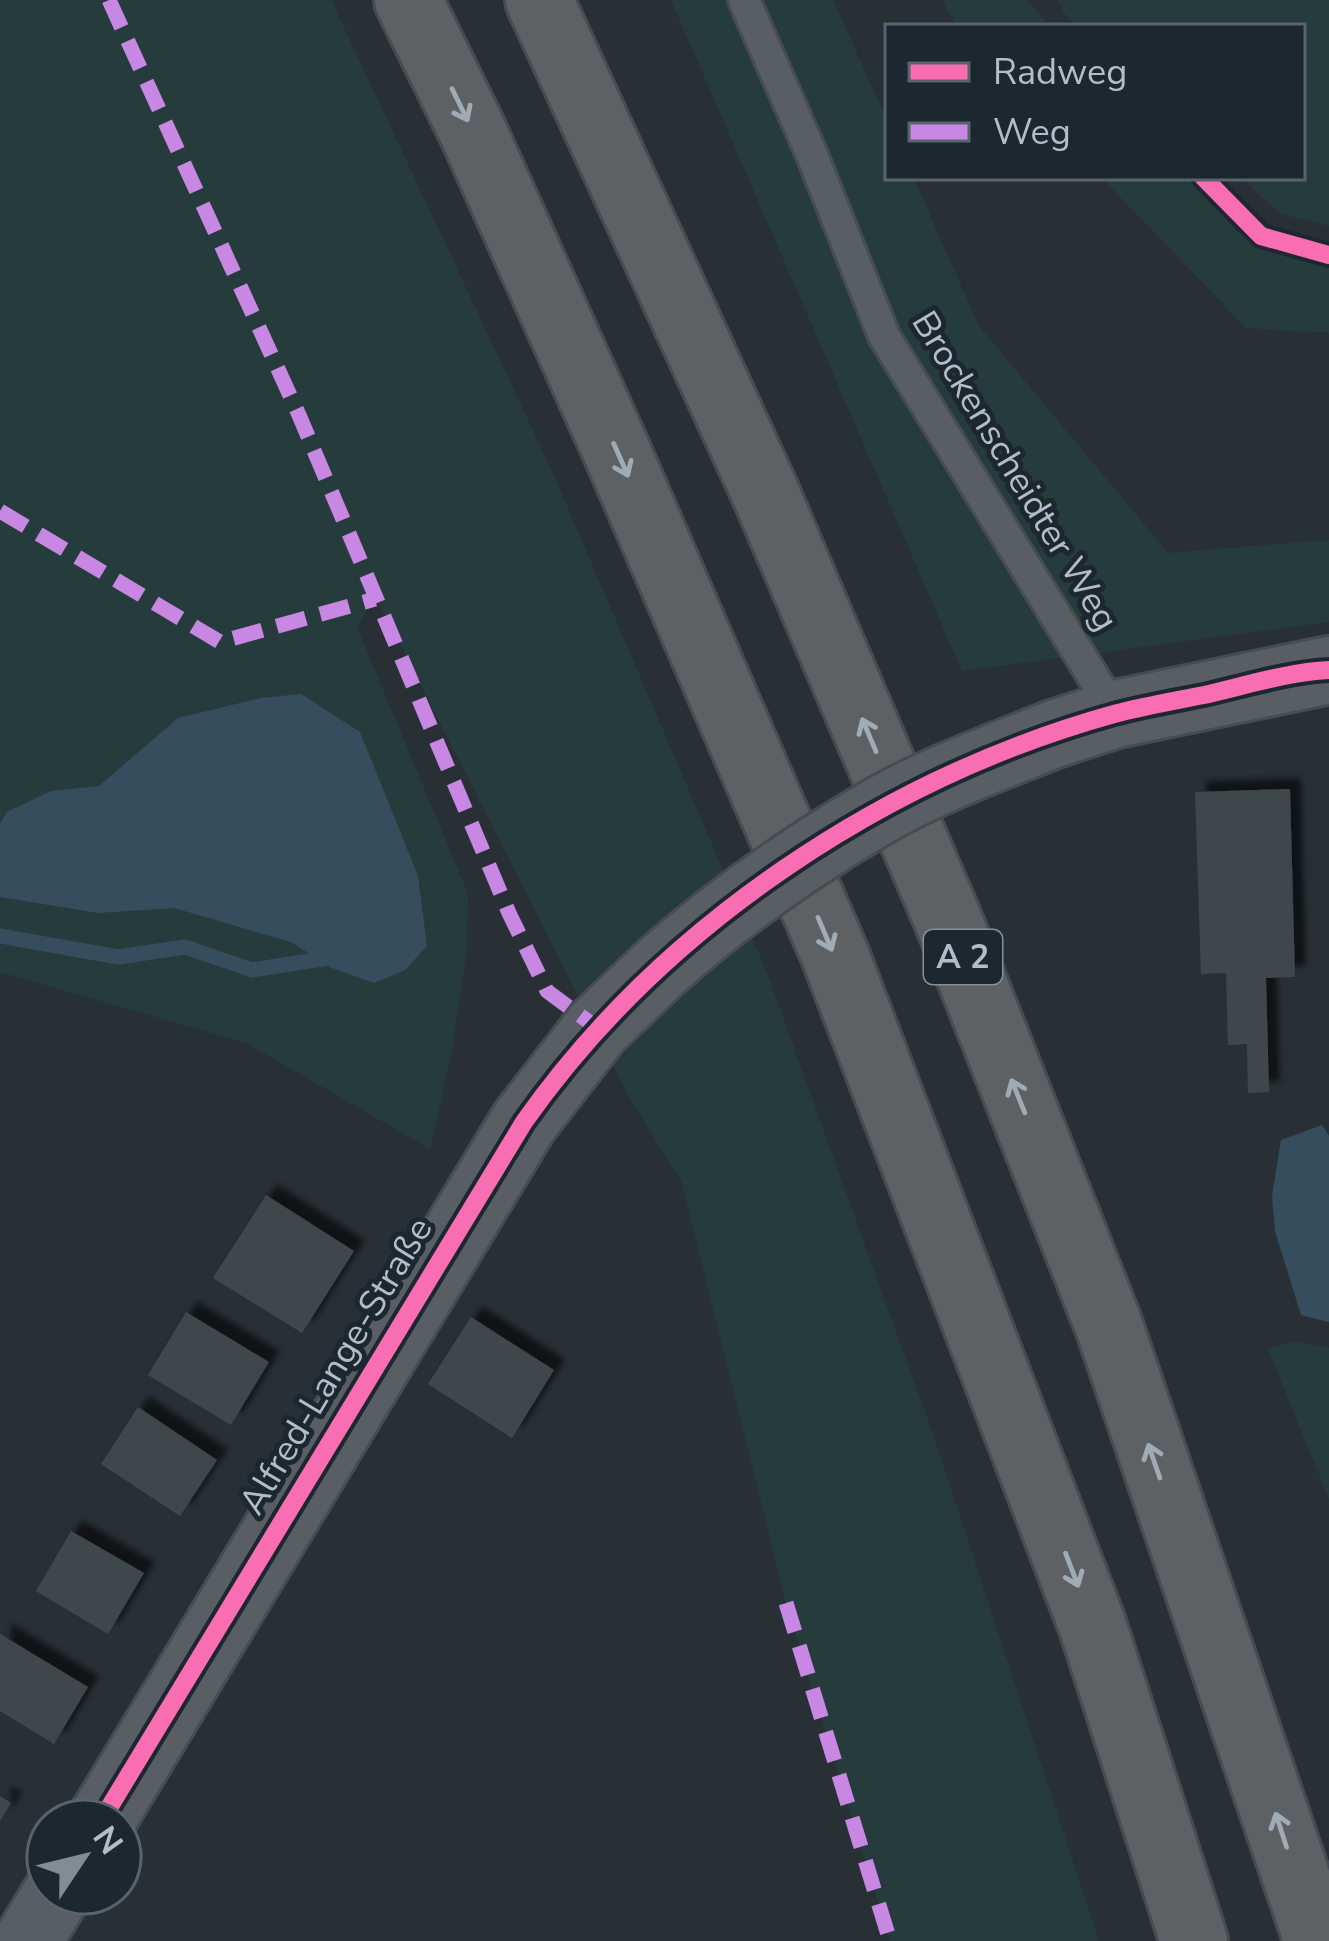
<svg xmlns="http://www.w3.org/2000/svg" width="1329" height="1941" viewBox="0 0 1329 1941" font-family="'Nunito Sans',sans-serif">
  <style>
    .green { fill: #263c3c }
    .water { fill: #364d5e }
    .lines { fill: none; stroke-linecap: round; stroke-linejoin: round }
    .stream { stroke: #364d5e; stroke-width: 15 }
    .building { fill: #41474c; filter: url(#shadow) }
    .service-casing { stroke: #474c50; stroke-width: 36 }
    .tertiary-casing { stroke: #474c50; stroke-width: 72 }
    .motorway-casing { stroke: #464c51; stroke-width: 72 }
    .service { stroke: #595e64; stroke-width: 30 }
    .tertiary { stroke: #595e64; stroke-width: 66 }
    .motorway { stroke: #5e6164; stroke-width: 66 }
    .tertiary-bridge-casing { stroke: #474c50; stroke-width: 72; stroke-linecap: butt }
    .tertiary-bridge { stroke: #595e64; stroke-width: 66 }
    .quiet { stroke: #c787e3; stroke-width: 15; stroke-dasharray: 30 15; stroke-linecap: butt }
    .cycleway-casing { stroke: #1c2730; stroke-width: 26 }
    .cycleway { stroke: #f96db3; stroke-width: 18 }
    .oneway { stroke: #a1abb3 }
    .labels { text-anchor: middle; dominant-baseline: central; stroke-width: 10; stroke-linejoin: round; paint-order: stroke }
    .shield { fill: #1c2730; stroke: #85909a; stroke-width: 3 }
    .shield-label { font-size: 33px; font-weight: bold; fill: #b2bdc7 }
    .street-label { font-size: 36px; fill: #b2bdc7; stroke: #1c2730 }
  </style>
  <defs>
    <filter id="shadow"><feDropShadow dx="11" dy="-11" stdDeviation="3" flood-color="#0009"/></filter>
  </defs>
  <rect width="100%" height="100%" fill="#293035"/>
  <!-- green -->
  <g class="green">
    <polygon points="0,0 331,0 552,471 766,970 936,1443 1099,1941 890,1941 786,1603 682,1183 630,1098 375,595 357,627 468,894 467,949 452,1051 430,1149 246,1043 0,972"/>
    <polygon points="671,0 833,0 888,122 888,177 913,177 979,326 1168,553 1329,540 1329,622 962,671"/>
    <polygon points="942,0 1027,0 1051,27 957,27"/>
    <polygon points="1058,0 1329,0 1329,226 1280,214 1240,177 1302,177 1302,27 1079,27 1064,13"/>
    <polygon points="1101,177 1188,177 1239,233 1329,268 1329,333 1246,328"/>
    <polygon points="1296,1341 1329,1348 1329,1499 1268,1349"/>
  </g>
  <!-- water -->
  <g class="water">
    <polygon points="301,694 360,732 418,876 427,946 405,970 374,983 332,968 291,942 174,908 98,913 0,897 0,824 7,812 51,791 99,786 178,718 261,698"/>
    <polygon points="1322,1125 1329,1136 1329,1322 1301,1315 1275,1231 1272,1196 1281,1140"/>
  </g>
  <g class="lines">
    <!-- stream -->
    <polyline class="stream" points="0,936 118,957 185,947 252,970 335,957"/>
  </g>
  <!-- building -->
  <g class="building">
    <polygon points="1290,789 1295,977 1266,978 1269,1092 1248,1093 1247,1044 1228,1045 1226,973 1201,974 1195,792"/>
    <polygon points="266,1195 354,1251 302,1333 213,1278"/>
    <polygon points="186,1312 269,1362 231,1425 148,1375"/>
    <polygon points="471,1317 554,1370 512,1438 428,1384"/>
    <polygon points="138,1407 217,1460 180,1516 101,1464"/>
    <polygon points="71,1531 144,1573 108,1634 36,1591"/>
    <polygon points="0,1634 88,1687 54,1744 0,1711"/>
    <polygon points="0,1796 11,1803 0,1821"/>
  </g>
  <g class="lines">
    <!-- service casing -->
    <g class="service-casing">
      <polyline id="service" points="744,0 812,155 884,336 1116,714"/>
    </g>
    <!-- tertiary casing -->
    <g class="tertiary-casing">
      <g id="tertiary">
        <polyline points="1054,734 1116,714 1329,670"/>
        <polyline points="101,1821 524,1122 597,1028 660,968"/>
        <polyline points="28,1941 57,1893"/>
      </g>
    </g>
    <!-- motorway casing -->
    <g class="motorway-casing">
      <g id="motorway">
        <polyline points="408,0 472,130 617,452 835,955 1093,1627 1194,1941"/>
        <polyline points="539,0 765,492 951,927 1109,1326 1318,1941"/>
      </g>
    </g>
    <!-- service -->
    <use href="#service" class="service"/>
    <!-- tertiary -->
    <use href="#tertiary" class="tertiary"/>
    <!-- motorway -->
    <use href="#motorway" class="motorway"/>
    <!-- tertiary-bridge casing -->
    <g class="tertiary-bridge-casing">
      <path id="tertiary-bridge" d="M660 968C724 911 795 861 869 817 927 782 992 759 1054 734"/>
    </g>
    <!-- tertiary-bridge -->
    <use href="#tertiary-bridge" class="tertiary-bridge"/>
    <!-- quiet -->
    <g class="quiet">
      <polyline points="109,0 299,415 509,913 547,991 597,1028"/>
      <polyline points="0,511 220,642 375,599"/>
      <polyline points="786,1603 890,1941"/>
    </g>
    <!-- cycleway casing -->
    <g class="cycleway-casing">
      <g id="cycleway">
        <polyline points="1203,177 1261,236 1329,255"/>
        <path d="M101 1821 524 1122C662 926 884 778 1114 714 1144 706 1174 701 1204 695 1244 686 1288 672 1329 670"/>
      </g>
    </g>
    <!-- cycleway -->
    <use href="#cycleway" class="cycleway"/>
  </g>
  <!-- one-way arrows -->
  <defs><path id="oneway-shaft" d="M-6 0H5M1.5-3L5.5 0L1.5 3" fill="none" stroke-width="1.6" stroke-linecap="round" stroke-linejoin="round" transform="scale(3)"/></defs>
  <g class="oneway">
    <use href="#oneway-shaft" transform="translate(460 105) rotate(64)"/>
    <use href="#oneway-shaft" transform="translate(621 460) rotate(66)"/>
    <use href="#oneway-shaft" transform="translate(869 735) rotate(-113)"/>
    <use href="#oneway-shaft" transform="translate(825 934) rotate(67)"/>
    <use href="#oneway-shaft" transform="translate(1018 1096) rotate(-112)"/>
    <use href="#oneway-shaft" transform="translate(1154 1461) rotate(-109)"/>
    <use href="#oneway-shaft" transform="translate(1072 1570) rotate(69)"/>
    <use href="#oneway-shaft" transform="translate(1281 1830) rotate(-108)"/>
  </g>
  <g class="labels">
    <!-- shield labels -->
    <rect class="shield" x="924" y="930" width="78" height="54" rx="9"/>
    <g class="shield-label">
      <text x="963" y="957">A 2</text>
    </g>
    <!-- street labels -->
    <g class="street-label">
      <text transform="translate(1015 471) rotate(59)">Brockenscheidter Weg</text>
      <text transform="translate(336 1366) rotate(-59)">Alfred-Lange-Straße</text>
    </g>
  </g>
  <!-- legend -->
  <rect x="885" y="24" width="420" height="156" fill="#1c2730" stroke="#58636c" stroke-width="3"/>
  <rect x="909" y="63" width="60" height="18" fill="#f96db3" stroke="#58636c" stroke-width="3"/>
  <text x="993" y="84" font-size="36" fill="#b2bdc7">Radweg</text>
  <rect x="909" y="123" width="60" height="18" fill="#c787e3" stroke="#58636c" stroke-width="3"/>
  <text x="993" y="144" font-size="36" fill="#b2bdc7">Weg</text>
  <!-- north arrow -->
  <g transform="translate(84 1857) rotate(55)"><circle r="57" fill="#1c2730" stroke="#58636c" stroke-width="3"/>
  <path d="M0-9L21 45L0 30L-21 45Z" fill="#828c94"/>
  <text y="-18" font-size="33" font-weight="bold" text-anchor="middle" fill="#b2bdc7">N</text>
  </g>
</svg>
